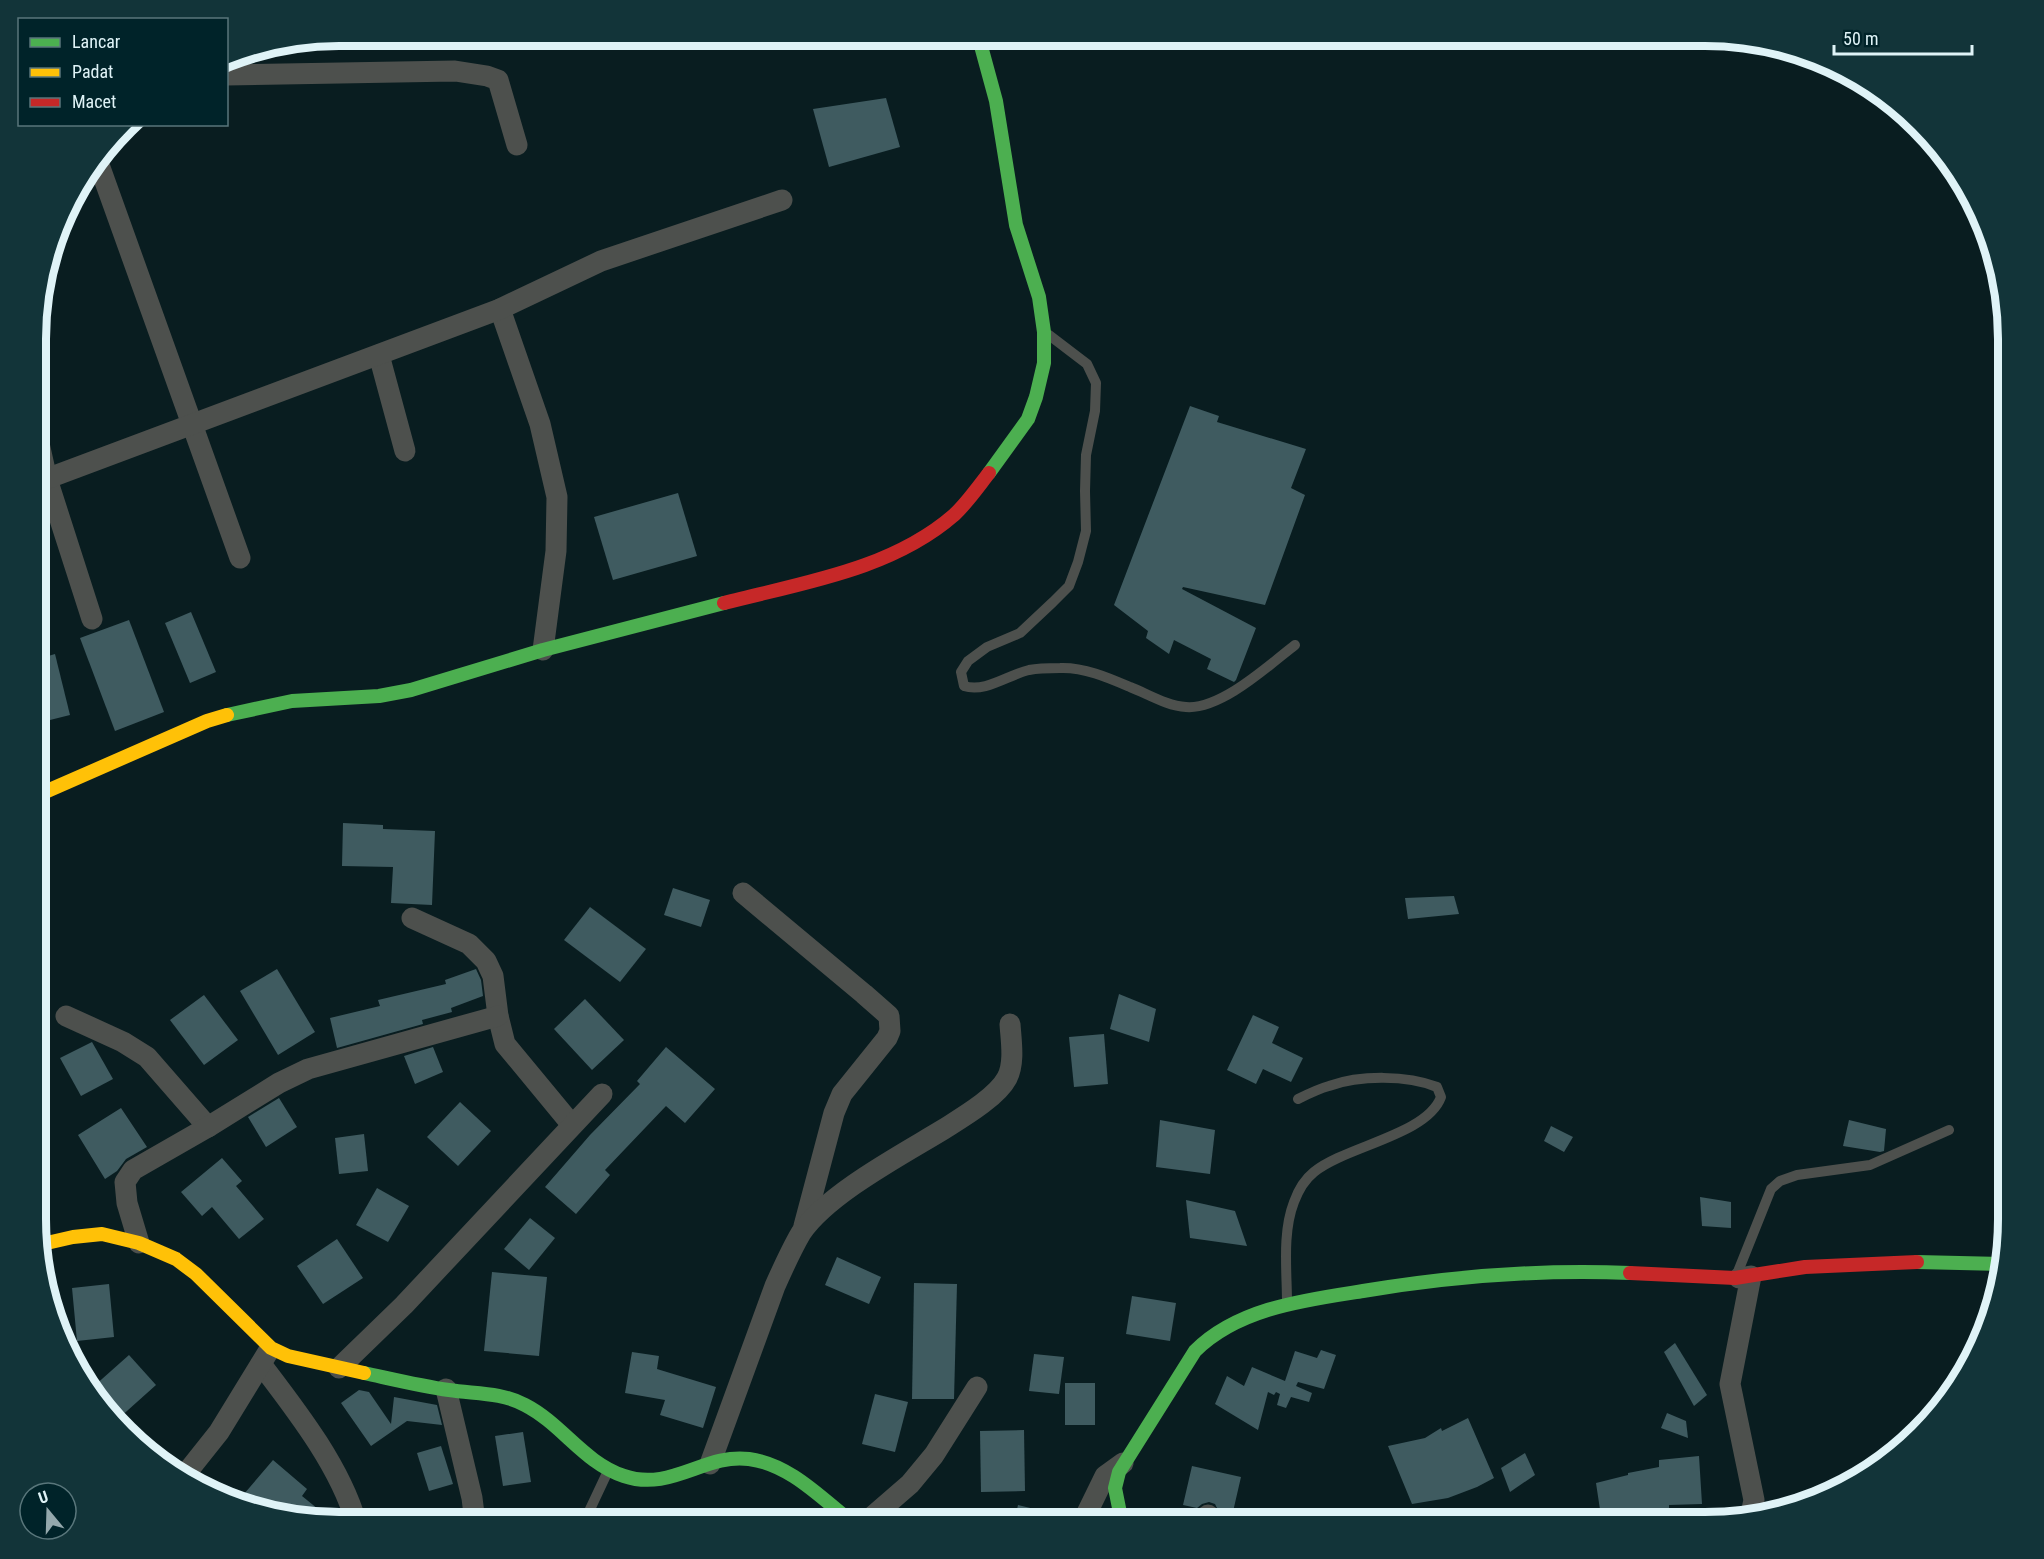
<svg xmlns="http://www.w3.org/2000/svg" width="2044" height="1559" viewBox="0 0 2044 1559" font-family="'Roboto Condensed',sans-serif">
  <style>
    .building { fill: #3f5b60 }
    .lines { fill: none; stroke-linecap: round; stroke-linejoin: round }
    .lane { stroke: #4d504d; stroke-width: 10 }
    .street { stroke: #4d504d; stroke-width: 21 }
    .fast { stroke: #4caf50; stroke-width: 14 }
    .slow { stroke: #ffc107; stroke-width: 14 }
    .jam { stroke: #c62828; stroke-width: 14 }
    .rim { fill: none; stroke: #dff3f7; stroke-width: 8 }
  </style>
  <rect width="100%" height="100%" fill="#091d20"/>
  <!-- building -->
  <g class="building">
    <polygon points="886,98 900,147 829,167 813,109"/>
    <polygon points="1190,406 1219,416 1217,422 1306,449 1291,488 1305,495 1265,605 1183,587 1182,589 1256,628 1236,680 1234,682 1207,669 1211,659 1174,640 1169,654 1146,638 1148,631 1114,605"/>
    <polygon points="678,493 697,556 613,580 594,517"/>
    <polygon points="191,612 216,672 190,683 165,623"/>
    <polygon points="129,620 164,712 115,731 80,638"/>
    <polygon points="55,654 70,715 38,723 38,659"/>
    <polygon points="343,823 383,825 383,829 435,831 432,905 391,903 393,867 342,866"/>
    <polygon points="673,888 710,900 701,927 664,915"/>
    <polygon points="1454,896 1459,914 1408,919 1405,898"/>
    <polygon points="590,907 646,949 620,982 564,940"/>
    <polygon points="277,969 315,1032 278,1055 240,991"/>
    <polygon points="476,969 481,980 483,996 451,1008 452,1012 422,1020 423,1024 337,1048 330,1018 380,1006 378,1000 446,984 445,980"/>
    <polygon points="1119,994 1156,1009 1149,1042 1110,1029"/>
    <polygon points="204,995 238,1040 204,1065 170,1020"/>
    <polygon points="585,999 624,1040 592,1070 554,1029"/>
    <polygon points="1253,1015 1279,1027 1272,1043 1303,1058 1291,1082 1263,1069 1256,1084 1227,1070"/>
    <polygon points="1104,1034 1108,1084 1074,1087 1069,1037"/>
    <polygon points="92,1042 113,1079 81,1096 60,1058"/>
    <polygon points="433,1047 443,1072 415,1084 404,1056"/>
    <polygon points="666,1047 715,1089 685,1123 666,1106 605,1170 610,1175 576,1214 545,1187 590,1135 640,1084 637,1081"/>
    <polygon points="279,1098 297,1127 266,1147 248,1117"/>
    <polygon points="460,1102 491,1131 458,1166 427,1137"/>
    <polygon points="121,1108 147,1147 126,1159 117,1171 105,1179 78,1135"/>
    <polygon points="1160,1120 1215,1130 1210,1174 1156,1167"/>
    <polygon points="1849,1120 1886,1129 1884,1151 1880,1152 1843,1146"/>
    <polygon points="1551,1126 1573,1137 1564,1152 1544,1141"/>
    <polygon points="364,1134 368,1171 339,1174 335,1138"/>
    <polygon points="222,1158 242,1181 236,1186 264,1219 239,1239 212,1207 202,1216 181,1192"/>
    <polygon points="377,1188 409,1206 388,1242 356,1225"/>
    <polygon points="1700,1197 1731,1202 1731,1228 1702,1226"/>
    <polygon points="1186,1200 1235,1211 1247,1246 1190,1238"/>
    <polygon points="530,1218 555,1238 529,1270 504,1249"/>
    <polygon points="337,1239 363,1278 323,1304 297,1266"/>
    <polygon points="837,1257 881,1277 869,1304 825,1285"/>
    <polygon points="492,1272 547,1277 539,1356 484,1351"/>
    <polygon points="914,1283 957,1284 954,1399 912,1399"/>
    <polygon points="109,1284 114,1337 77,1341 72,1288"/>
    <polygon points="1132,1296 1176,1303 1170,1341 1126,1334"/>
    <polygon points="1675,1343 1707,1395 1694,1406 1664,1352"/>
    <polygon points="1321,1350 1336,1355 1324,1389 1298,1382 1296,1386 1312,1393 1309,1402 1291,1397 1286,1408 1277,1405 1280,1394 1276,1392 1274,1395 1268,1392 1258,1430 1215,1404 1227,1376 1244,1386 1252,1367 1285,1381 1295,1351 1317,1358"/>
    <polygon points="632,1352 659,1356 657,1369 716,1387 703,1428 660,1415 665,1400 625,1393"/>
    <polygon points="1034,1354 1064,1357 1059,1394 1029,1391"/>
    <polygon points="129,1355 156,1385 118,1419 93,1387"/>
    <rect x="1065" y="1383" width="30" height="42"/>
    <polygon points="359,1390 369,1392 391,1424 394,1397 437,1405 442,1425 407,1421 371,1446 341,1403"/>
    <polygon points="875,1394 908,1402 895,1452 862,1444"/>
    <polygon points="1667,1413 1686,1421 1688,1438 1661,1428"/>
    <polygon points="1468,1418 1494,1478 1477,1487 1448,1498 1412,1504 1388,1446 1425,1438 1441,1428 1442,1431"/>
    <polygon points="1024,1430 1025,1491 981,1492 980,1431"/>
    <polygon points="523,1432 531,1482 503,1486 495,1436"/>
    <polygon points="441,1446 453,1484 429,1491 417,1453"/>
    <polygon points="1525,1453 1535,1475 1510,1492 1501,1468"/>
    <polygon points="1699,1456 1702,1504 1669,1505 1669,1515 1644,1517 1644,1523 1602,1523 1596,1483 1628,1475 1628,1473 1659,1467 1659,1460"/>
    <polygon points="273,1460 307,1489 302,1496 334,1522 320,1522 262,1509 244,1494"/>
    <polygon points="1192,1466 1241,1477 1232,1516 1220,1514 1215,1504 1209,1502 1202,1504 1197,1508 1183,1505"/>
    <polygon points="1018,1505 1067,1517 1066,1523 1014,1523"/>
  </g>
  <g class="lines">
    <!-- lane -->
    <g class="lane">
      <path d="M1049 335 1087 364 1096 383 1095 411 1086 455 1085 491 1086 531 1078 562 1069 586 1053 602 1020 633 987 647 968 661 961 672 964 686C985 693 1008 675 1029 670 1039 668 1050 668 1060 668 1084 667 1109 678 1130 687 1148 694 1167 706 1186 707 1221 710 1269 665 1295 645"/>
      <polyline points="1737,1274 1771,1189 1780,1181 1797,1175 1870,1165 1949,1130"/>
      <path d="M1287 1303C1287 1271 1282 1233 1294 1202 1298 1191 1304 1180 1314 1172 1346 1146 1427 1135 1441 1097L1437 1087C1407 1075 1360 1075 1329 1086 1318 1089 1308 1094 1298 1099"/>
      <polyline points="584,1522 608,1471"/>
    </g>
    <!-- street -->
    <g class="street">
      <polyline points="226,75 455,71 487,76 498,80 517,145"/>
      <polyline points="98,162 240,558"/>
      <polyline points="500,309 540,424 557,497 556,551 543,650"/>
      <polyline points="379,355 405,451"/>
      <polyline points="38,439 47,479 92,619"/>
      <polyline points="38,482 500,309 601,261 782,200"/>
      <polyline points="743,893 864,994 889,1016 890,1031 887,1038 842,1094 834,1113 804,1226"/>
      <polyline points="412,918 469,944 486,961 493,976 498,1016 505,1044 572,1125"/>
      <polyline points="66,1016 123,1042 147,1057 208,1127"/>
      <polyline points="139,1243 127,1203 125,1182 133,1170 208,1127 279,1083 308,1069 498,1016"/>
      <polyline points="1739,1278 1751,1276 1730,1384 1754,1500 1750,1519"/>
      <path d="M261 1364C296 1410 340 1466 356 1522"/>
      <polyline points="339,1368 404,1305 602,1094"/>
      <polyline points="446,1389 472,1498 475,1522"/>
      <path d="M710 1464 775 1286C783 1268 791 1250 801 1233 827 1194 903 1154 944 1129 963 1117 997 1097 1007 1078 1015 1063 1011 1040 1010 1024"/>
      <polyline points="184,1476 219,1432 268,1352"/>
      <polyline points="865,1523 910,1484 934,1455 977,1387"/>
      <polyline points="1082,1523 1105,1476 1123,1463"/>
      <polyline points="1208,1523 1208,1515"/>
    </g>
    <!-- fast -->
    <g class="fast">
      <polyline points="976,36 981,46 996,101 1016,225 1039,297 1044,332 1044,363 1036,397 1028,419 989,473"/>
      <polyline points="227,715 292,701 379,696 411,690 543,650 724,603"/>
      <polyline points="1917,1262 2002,1264"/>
      <path d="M364 1373C392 1379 421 1386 449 1390 475 1394 501 1392 525 1405 562 1424 584 1463 624 1476 671 1492 705 1453 749 1459 790 1464 822 1499 853 1523"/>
      <path d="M1122 1523 1115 1488 1119 1472 1195 1351C1238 1308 1305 1300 1363 1291 1454 1276 1538 1269 1630 1273"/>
    </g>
    <!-- slow -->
    <g class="slow">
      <polyline points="38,795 207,721 227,715"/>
      <polyline points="38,1245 73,1237 102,1234 139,1243 176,1259 196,1274 271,1348 288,1356 364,1373"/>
    </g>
    <!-- jam -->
    <g class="jam">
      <path d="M724 603C801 583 891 570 954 515 967 503 978 487 989 473"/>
      <polyline points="1630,1273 1735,1278 1805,1267 1917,1262"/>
    </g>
  </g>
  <!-- crop -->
  <path d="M0 0H2044V1559H0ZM339 46H1705A293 293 0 0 1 1998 339V1219A293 293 0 0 1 1705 1512H339A293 293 0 0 1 46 1219V339A293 293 0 0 1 339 46Z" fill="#123439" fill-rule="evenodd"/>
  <path class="rim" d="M339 46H1705A293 293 0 0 1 1998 339V1219A293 293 0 0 1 1705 1512H339A293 293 0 0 1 46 1219V339A293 293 0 0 1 339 46Z"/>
  <!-- legend -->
  <rect x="18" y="18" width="210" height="108" fill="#002329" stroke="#59767b" stroke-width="1.5"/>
  <rect x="30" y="38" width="30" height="9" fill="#4caf50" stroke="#59767b" stroke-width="1.5"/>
  <text x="72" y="48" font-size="18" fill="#dff3f7">Lancar</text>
  <rect x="30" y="68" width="30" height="9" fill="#ffc107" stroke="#59767b" stroke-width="1.5"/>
  <text x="72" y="78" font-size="18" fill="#dff3f7">Padat</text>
  <rect x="30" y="98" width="30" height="9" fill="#c62828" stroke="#59767b" stroke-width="1.5"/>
  <text x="72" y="108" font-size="18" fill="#dff3f7">Macet</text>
  <!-- north arrow -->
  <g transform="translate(48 1511) rotate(341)"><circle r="28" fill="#002329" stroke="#59767b" stroke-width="1.5"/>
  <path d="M0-4.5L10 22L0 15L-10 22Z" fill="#94a8ac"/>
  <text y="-9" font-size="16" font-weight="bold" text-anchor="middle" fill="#dff3f7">U</text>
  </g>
  <!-- scale -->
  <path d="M1834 45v9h138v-9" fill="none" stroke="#dff3f7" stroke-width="3"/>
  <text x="1843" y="45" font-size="18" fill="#dff3f7" stroke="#002329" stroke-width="4.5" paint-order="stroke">50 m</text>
</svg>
